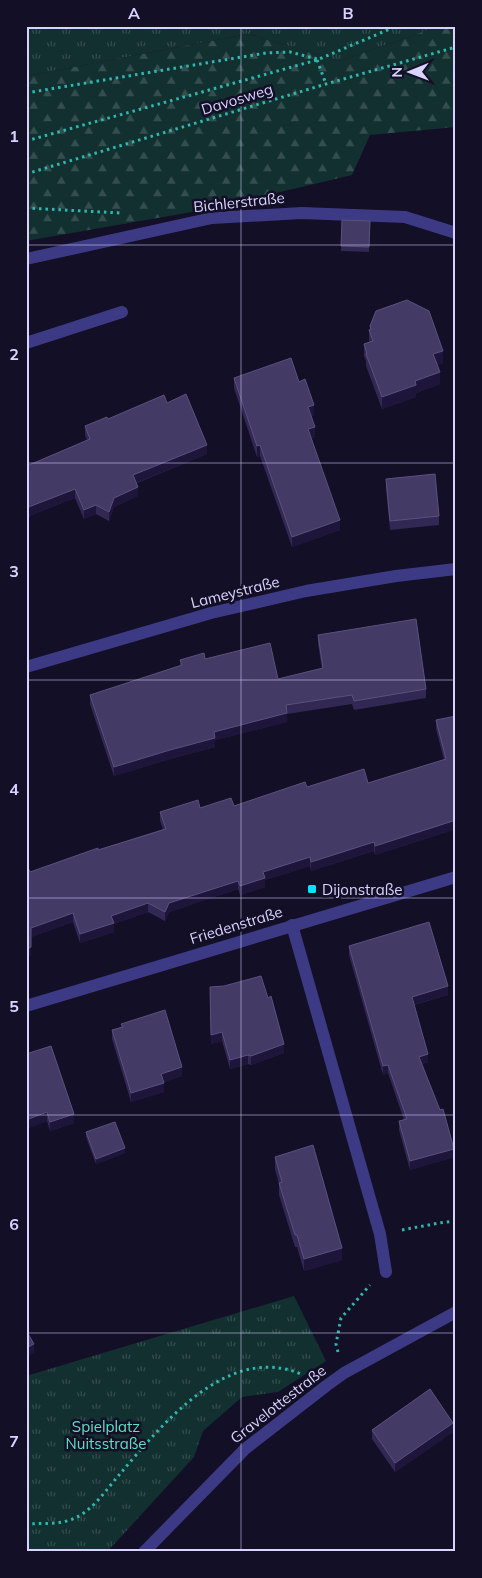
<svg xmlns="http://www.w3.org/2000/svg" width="482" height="1578" viewBox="0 0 482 1578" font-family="Mulish,sans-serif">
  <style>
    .grass { fill: url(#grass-tufts) }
    .forest { fill: url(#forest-firs) }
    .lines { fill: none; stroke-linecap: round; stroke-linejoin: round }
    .path { stroke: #2fb8b0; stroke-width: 3; stroke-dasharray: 2.5 4; stroke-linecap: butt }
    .minor { stroke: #3d3a85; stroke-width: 12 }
    .wall { fill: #312854 }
    .shaded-wall { fill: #1d163a }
    .building { fill: #433a66; stroke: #5a527e }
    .grid { fill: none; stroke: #d9d4ff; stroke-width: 1; stroke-opacity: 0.55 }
    .poi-dot { fill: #00e5ff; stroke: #130f26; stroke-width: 2 }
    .labels { text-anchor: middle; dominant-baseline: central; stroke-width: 5; stroke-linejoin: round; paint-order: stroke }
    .street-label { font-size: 15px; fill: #d9d4ff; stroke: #130f26 }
    .poi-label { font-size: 15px; fill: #d9d4ff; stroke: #130f26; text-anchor: start }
    .park-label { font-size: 15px; fill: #5fe0c0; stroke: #130f26 }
    .neatline { fill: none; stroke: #d9d4ff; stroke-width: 2 }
    .grid-label { font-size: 16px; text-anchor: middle; font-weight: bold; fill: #d9d4ff }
  </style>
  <defs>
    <pattern id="grass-tufts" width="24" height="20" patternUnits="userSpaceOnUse" patternTransform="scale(1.25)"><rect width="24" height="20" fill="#12302f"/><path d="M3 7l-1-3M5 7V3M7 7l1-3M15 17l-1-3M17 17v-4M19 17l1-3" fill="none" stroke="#344d4e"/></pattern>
    <pattern id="forest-firs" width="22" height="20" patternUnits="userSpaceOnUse" patternTransform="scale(1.25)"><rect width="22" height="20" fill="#12302f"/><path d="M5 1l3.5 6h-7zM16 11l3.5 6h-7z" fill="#344d4e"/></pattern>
  </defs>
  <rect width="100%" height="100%" fill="#130f26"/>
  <!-- grass -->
  <g class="grass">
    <polygon points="26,26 439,26 340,61 248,34 26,76"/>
    <polygon points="294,1296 326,1361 278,1392 242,1397 203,1431 194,1457 107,1552 26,1552 26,1376"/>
  </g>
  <!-- forest -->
  <polygon class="forest" points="439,26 456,26 456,127 370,135 352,175 209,209 26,241 26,76 248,34 340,61"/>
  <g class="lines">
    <!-- path -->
    <g class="path">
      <polyline points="317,60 326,84"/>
      <polyline points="26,93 266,53 290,52 317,59"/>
      <polyline points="26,141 317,60 397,26"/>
      <polyline points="26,174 326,84 456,47"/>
      <polyline points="26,208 121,213"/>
      <polyline points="402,1230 439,1223 456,1221"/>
      <polyline points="338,1352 336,1344 341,1318 370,1285"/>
      <path d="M26 1524C42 1523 61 1525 75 1518 93 1510 106 1490 119 1475 161 1426 228 1341 303 1375"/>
    </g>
    <!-- minor -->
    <g class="minor">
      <polyline points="26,259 212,218 302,213 405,217 456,233"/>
      <polyline points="26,343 122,312"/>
      <polyline points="26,667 211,613 306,591 396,576 456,569"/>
      <polyline points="292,925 380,1234 386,1272"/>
      <polyline points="26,1006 456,877"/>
      <polyline points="144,1552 245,1449 326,1386 344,1373 456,1312"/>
    </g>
  </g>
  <!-- wall -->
  <g class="wall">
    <polygon points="342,220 370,221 369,252 341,251"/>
    <polygon points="370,326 443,363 437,365 440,384 416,393 416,397 382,409 366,366 366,361 364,356 364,344 369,342 369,330 370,330"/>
    <polygon points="234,378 299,382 314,415 311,416 315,437 311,438 340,530 292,547 260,456 257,457 234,388"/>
    <polygon points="167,403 207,454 137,483 138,496 114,507 109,521 96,514 84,519 75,498 29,516 29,526 26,528 26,457 29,465 87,441 85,435 85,426 108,419"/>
    <polygon points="386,479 439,516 439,525 390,530 386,488"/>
    <polygon points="318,635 426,689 426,698 354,710 352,704 287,714 287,722 215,740 215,747 170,759 114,776 90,704 90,695 180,666 180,660 205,659 278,679 322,669 318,644"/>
    <polygon points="456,716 456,829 375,855 374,851 311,871 310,866 265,880 265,887 240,895 238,889 169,912 165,921 148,912 114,924 114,932 80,943 73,922 31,937 31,955 26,959 26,863 30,872 163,829 160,821 160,812 234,806 307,787 368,783 444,760 436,729 436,720"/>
    <polygon points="349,946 448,995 414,1005 428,1062 422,1064 454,1157 410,1170 399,1130 399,1121 404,1120 388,1073 383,1075 349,955"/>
    <polygon points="455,971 456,971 456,984 455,980"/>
    <polygon points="210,987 284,1053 251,1065 248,1064 230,1069 222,1041 211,1044"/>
    <polygon points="121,1024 182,1076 164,1082 164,1092 131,1102 112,1039 112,1030 121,1027"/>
    <polygon points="26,1054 74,1123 50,1131 47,1121 26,1129"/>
    <polygon points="86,1132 125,1153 96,1164 86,1137"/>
    <polygon points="275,1157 342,1260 304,1271 297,1247 295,1247 279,1195 279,1184 275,1169"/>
    <polygon points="372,1430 453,1432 395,1472 372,1439"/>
  </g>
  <!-- shaded-wall -->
  <g class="shaded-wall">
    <polygon points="443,351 443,363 433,366 433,354"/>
    <polygon points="440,372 440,384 416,393 416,397 382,409 382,397 415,381"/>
    <polygon points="314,405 314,415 308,418 308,407"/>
    <polygon points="315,427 315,437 308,439 308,429"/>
    <polygon points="207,445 207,454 133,484 133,475"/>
    <polygon points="260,445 260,456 257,457 257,446"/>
    <polygon points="138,487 138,496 114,507 109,521 109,512 114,498"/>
    <polygon points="75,489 75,498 26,517 26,508"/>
    <polygon points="96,505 96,514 84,519 84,510"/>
    <polygon points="29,517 29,526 26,528 26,519"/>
    <polygon points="340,520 340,530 292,547 292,537"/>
    <polygon points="287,713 287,722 215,740 215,747 170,759 114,776 114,767 214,732"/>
    <polygon points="456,820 456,829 375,855 375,846"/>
    <polygon points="374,842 374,851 311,871 311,862"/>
    <polygon points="310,857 310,866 265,880 265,887 240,895 240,886 263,872"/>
    <polygon points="238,881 238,889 169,912 165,921 165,912 169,903"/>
    <polygon points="148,903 148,912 114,924 114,932 80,943 80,934 111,916"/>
    <polygon points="73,913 73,922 31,937 31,928"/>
    <polygon points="31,947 31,955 26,959 26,950"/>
    <polygon points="448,986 448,995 412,1005 412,997"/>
    <polygon points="222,1032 222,1041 211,1044 211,1035"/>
    <polygon points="284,1044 284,1053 251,1065 251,1056"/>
    <polygon points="428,1054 428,1062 419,1065 419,1057"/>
    <polygon points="248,1055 248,1064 230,1069 230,1060"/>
    <polygon points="388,1065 388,1073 383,1075 383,1066"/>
    <polygon points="182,1067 182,1076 161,1083 161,1074"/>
    <polygon points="164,1083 164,1092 131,1102 131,1093"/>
    <polygon points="47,1112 47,1121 26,1129 26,1120"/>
    <polygon points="74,1114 74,1123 50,1131 50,1122"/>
    <polygon points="125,1148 125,1153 96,1164 96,1159"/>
    <polygon points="454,1149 454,1157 410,1170 410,1161"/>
    <polygon points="342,1248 342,1260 304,1271 304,1259"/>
    <polygon points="34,1344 34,1353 26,1357 26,1348"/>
    <polygon points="453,1423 453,1432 395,1472 395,1463"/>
  </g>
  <!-- building -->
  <g class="building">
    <polygon points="342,220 370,221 369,247 341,246"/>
    <polygon points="407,300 429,311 443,351 433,354 440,372 415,381 416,385 382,397 366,354 367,354 364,344 373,341 369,330 371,329 370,326 376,311"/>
    <polygon points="291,358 299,382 305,379 314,405 308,407 315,427 308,429 340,520 292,537 260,445 257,446 234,378"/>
    <polygon points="186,394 207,445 133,475 138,487 114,498 109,512 96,505 84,510 75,489 26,508 26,457 29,465 90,439 85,426 107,417 108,419 164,395 167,403"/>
    <polygon points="435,474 439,516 390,521 386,479"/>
    <polygon points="26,510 29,517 26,519"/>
    <polygon points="416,619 426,689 354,701 352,695 286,705 287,713 214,732 215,738 170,750 114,767 90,695 182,665 180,660 204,653 205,659 270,643 278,679 323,668 318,635"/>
    <polygon points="456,716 456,820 375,846 374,842 311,862 310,857 263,872 265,878 240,886 238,881 169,903 165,912 148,903 111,916 114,923 80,934 73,913 31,928 31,947 26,950 26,863 30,872 98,848 98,850 166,829 160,812 198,800 200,808 231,798 234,806 305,782 307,787 364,769 368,783 446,759 436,720"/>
    <polygon points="429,922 448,986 412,997 428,1054 419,1057 440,1110 443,1109 454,1149 410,1161 399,1121 407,1119 388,1065 383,1066 349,946"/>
    <polygon points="261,976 268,998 271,996 284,1044 251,1056 248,1055 230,1060 222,1032 211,1035 210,987 224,986"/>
    <polygon points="165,1010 182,1067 161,1074 164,1083 131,1093 112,1030 123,1027 121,1024"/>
    <polygon points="51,1046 74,1114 50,1122 47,1112 26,1120 26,1054"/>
    <polygon points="115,1122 125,1148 96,1159 86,1132"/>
    <polygon points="313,1145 342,1248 304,1259 297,1235 295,1235 279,1183 282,1182 275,1157"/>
    <polygon points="26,1330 34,1344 26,1348"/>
    <polygon points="430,1389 453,1423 395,1463 372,1430"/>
  </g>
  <!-- grid -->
  <path class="grid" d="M241 26V1552M26 245H456M26 463H456M26 680H456M26 898H456M26 1115H456M26 1333H456"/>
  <!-- markers -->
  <rect class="poi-dot" x="307" y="884" width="10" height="10" rx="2.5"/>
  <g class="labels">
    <!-- street labels -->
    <g class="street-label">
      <text transform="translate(237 99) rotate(-17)">Davosweg</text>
      <text transform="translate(239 202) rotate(-6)">Bichlerstraße</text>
      <text transform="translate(235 592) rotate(-14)">Lameystraße</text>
      <text transform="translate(236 925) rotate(-17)">Friedenstraße</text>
      <text transform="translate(278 1404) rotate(-38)">Gravelottestraße</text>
    </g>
    <!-- poi labels -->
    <g class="poi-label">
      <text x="322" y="889">Dijonstraße</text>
    </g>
    <!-- park labels -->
    <g class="park-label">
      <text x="106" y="1426">Spielplatz<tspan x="106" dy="17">Nuitsstraße</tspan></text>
    </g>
  </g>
  <!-- border -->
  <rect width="482" height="1578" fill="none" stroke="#130f26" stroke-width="55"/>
  <!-- north arrow -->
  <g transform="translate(410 72) rotate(269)" stroke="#130f26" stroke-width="4" paint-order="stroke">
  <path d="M0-4L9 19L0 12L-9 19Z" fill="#d9d4ff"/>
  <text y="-8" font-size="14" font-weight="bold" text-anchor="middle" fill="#d9d4ff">N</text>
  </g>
  <rect x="28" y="28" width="426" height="1522" class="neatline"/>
  <g class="grid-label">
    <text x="134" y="19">A</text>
    <text x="348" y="19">B</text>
    <text x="14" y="142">1</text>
    <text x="14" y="360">2</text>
    <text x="14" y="577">3</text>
    <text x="14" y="795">4</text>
    <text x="14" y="1012">5</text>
    <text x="14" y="1230">6</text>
    <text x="14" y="1447">7</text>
  </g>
</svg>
